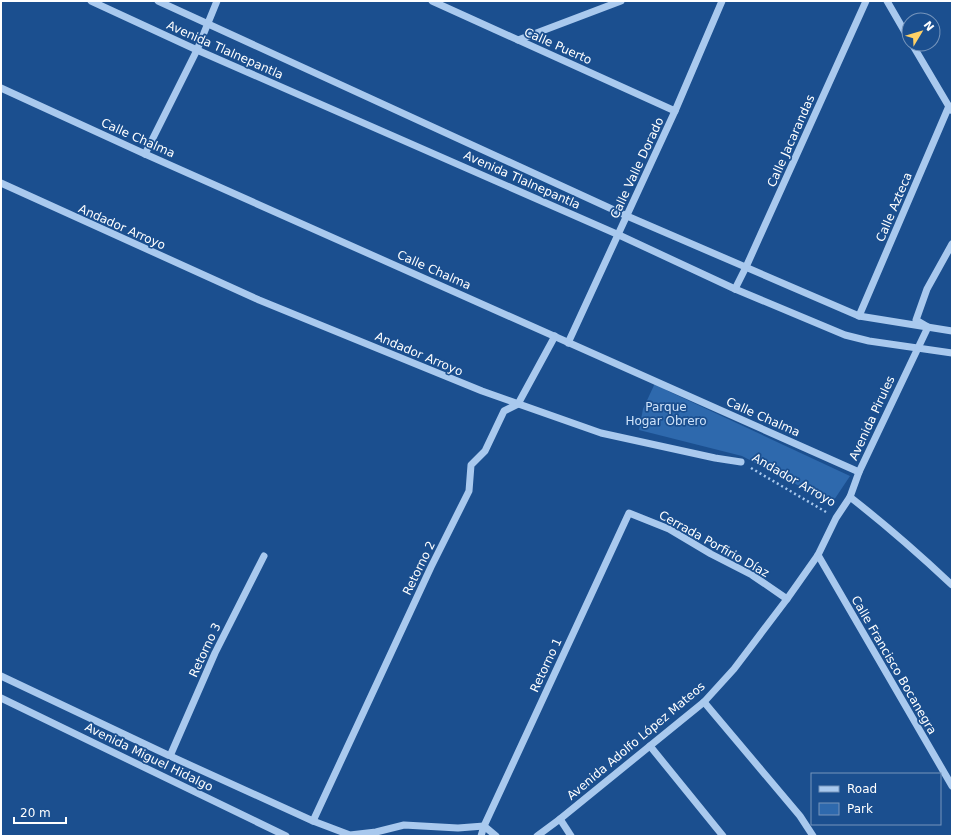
<svg xmlns="http://www.w3.org/2000/svg" width="953" height="837" viewBox="0 0 953 837" font-family="'DejaVu Sans',sans-serif">
  <style>
    .green { fill: #2e69ad }
    .lines { fill: none; stroke-linecap: round; stroke-linejoin: round }
    .path { stroke: #a9c9ee; stroke-width: 2.5; stroke-dasharray: 2 3; stroke-linecap: butt }
    .minor { stroke: #a9c9ee; stroke-width: 7 }
    .labels { text-anchor: middle; dominant-baseline: central; stroke-width: 3.5; stroke-linejoin: round; paint-order: stroke }
    .street-label { font-size: 12px; fill: #fff; stroke: #1b4f8f }
    .park-label { font-size: 12px; fill: #cfe3fa; stroke: #1b4f8f }
  </style>
  <rect width="100%" height="100%" fill="#1b4f8f"/>
  <!-- green -->
  <polygon class="green" points="656,381 668,391 850,476 832,503 742,456 639,430 643,409"/>
  <g class="lines">
    <!-- path -->
    <polyline class="path" points="751,468 826,512"/>
    <!-- minor -->
    <g class="minor">
      <polyline points="91,1 197,50 619,235 735,289 845,335 869,341 952,353"/>
      <polyline points="158,1 627,216 859,316 952,331"/>
      <polyline points="432,1 675,111"/>
      <polyline points="887,1 909,39"/>
      <polyline points="518,40 621,1"/>
      <polyline points="912,44 951,110"/>
      <polyline points="1,88 145,154 859,472"/>
      <polyline points="145,154 197,50 217,1"/>
      <polyline points="1,183 259,300 482,391 601,433 715,458 741,462"/>
      <polyline points="735,289 746,267 866,1"/>
      <polyline points="859,316 949,106"/>
      <polyline points="568,343 675,111 722,1"/>
      <path d="M850 497C886 525 919 554 952 585"/>
      <polyline points="818,555 952,786"/>
      <polyline points="1,676 170,756 313,821 350,835 376,832 404,825 458,828 484,826 496,836"/>
      <polyline points="1,698 286,836"/>
      <polyline points="704,702 800,816 813,836"/>
      <polyline points="650,746 723,836"/>
      <polyline points="170,756 215,653 264,556"/>
      <polyline points="560,819 571,836"/>
      <polyline points="313,821 431,567 469,491 471,465 485,451 504,411 518,404 555,336"/>
      <polyline points="481,836 484,826 629,513 669,529 711,554 752,575 787,599"/>
      <polyline points="537,836 560,819 704,702 734,669 787,599 818,555 836,518 850,497 859,472 928,327 916,320 927,289 952,244"/>
    </g>
  </g>
  <g class="labels">
    <!-- street labels -->
    <g class="street-label">
      <text transform="translate(558 46) rotate(24)">Calle Puerto</text>
      <text transform="translate(225 50) rotate(24)">Avenida Tlalnepantla</text>
      <text transform="translate(138 138) rotate(24)">Calle Chalma</text>
      <text transform="translate(791 141) rotate(-66)">Calle Jacarandas</text>
      <text transform="translate(637 168) rotate(-65)">Calle Valle Dorado</text>
      <text transform="translate(522 180) rotate(24)">Avenida Tlalnepantla</text>
      <text transform="translate(894 207) rotate(-67)">Calle Azteca</text>
      <text transform="translate(122 227) rotate(24)">Andador Arroyo</text>
      <text transform="translate(434 270) rotate(24)">Calle Chalma</text>
      <text transform="translate(419 354) rotate(23)">Andador Arroyo</text>
      <text transform="translate(763 417) rotate(24)">Calle Chalma</text>
      <text transform="translate(872 418) rotate(-65)">Avenida Pirules</text>
      <text transform="translate(794 480) rotate(30)">Andador Arroyo</text>
      <text transform="translate(714 544) rotate(29)">Cerrada Porfirio Díaz</text>
      <text transform="translate(419 568) rotate(-64)">Retorno 2</text>
      <text transform="translate(205 650) rotate(-65)">Retorno 3</text>
      <text transform="translate(546 665) rotate(-65)">Retorno 1</text>
      <text transform="translate(894 665) rotate(60)">Calle Francisco Bocanegra</text>
      <text transform="translate(636 741) rotate(-40)">Avenida Adolfo López Mateos</text>
      <text transform="translate(149 757) rotate(26)">Avenida Miguel Hidalgo</text>
    </g>
    <!-- park labels -->
    <g class="park-label">
      <text x="666" y="407">Parque<tspan x="666" dy="14">Hogar Obrero</tspan></text>
    </g>
  </g>
  <!-- border -->
  <rect width="953" height="837" fill="none" stroke="#ffffff" stroke-width="4"/>
  <!-- legend -->
  <rect x="811" y="773" width="130" height="52" fill="#1b4f8f" stroke="#7695bc"/>
  <rect x="819" y="786" width="20" height="6" fill="#a9c9ee" stroke="#7695bc"/>
  <text x="847" y="793" font-size="12" fill="#ffffff">Road</text>
  <rect x="819" y="803" width="20" height="12" fill="#2e69ad" stroke="#7695bc"/>
  <text x="847" y="813" font-size="12" fill="#ffffff">Park</text>
  <!-- north arrow -->
  <g transform="translate(921 32) rotate(52)"><circle r="19" fill="#1b4f8f" stroke="#7695bc"/>
  <path d="M0-3L7 15L0 10L-7 15Z" fill="#ffd166"/>
  <text y="-6" font-size="11" font-weight="bold" text-anchor="middle" fill="#ffffff">N</text>
  </g>
  <!-- scale -->
  <path d="M14 817v6h52v-6" fill="none" stroke="#ffffff" stroke-width="2"/>
  <text x="20" y="817" font-size="12" fill="#ffffff" stroke="#1b4f8f" stroke-width="3" paint-order="stroke">20 m</text>
</svg>
